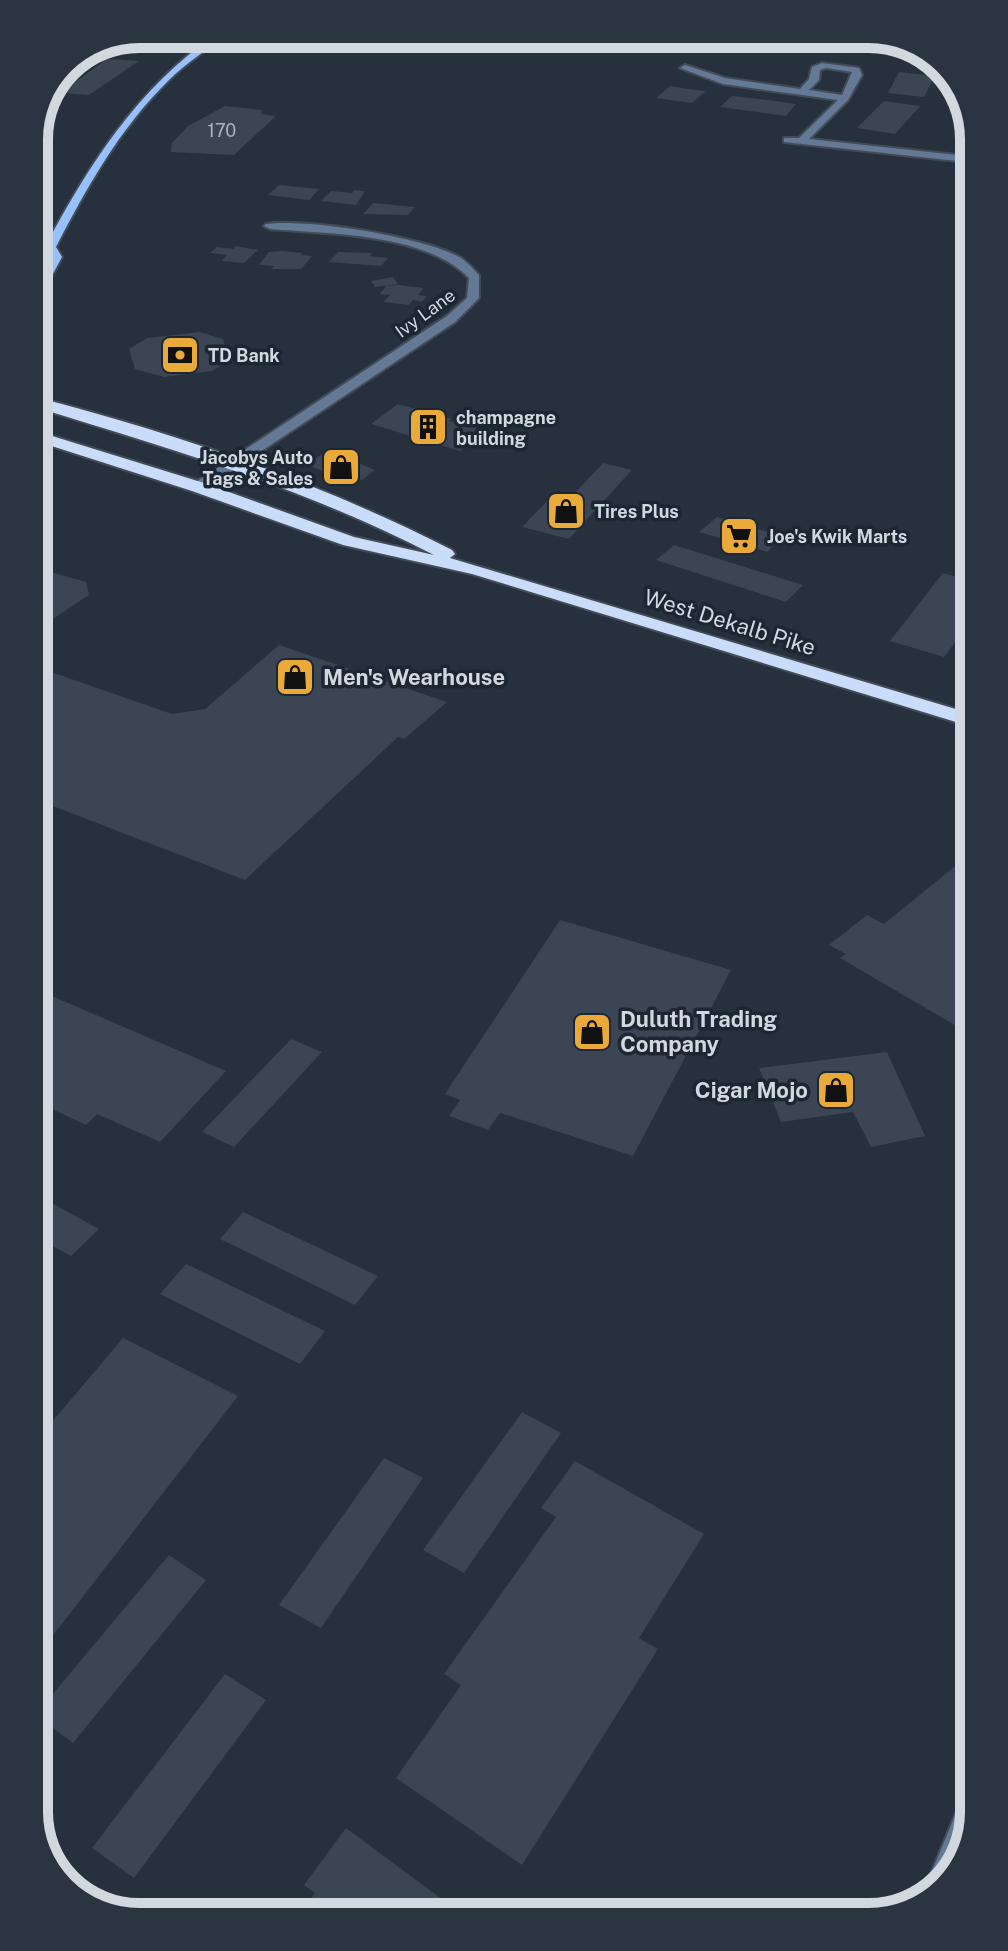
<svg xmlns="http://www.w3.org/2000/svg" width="1008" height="1951" viewBox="0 0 1008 1951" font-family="'Public Sans',sans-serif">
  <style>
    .water { fill: #4977b8 }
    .building { fill: #3b4553 }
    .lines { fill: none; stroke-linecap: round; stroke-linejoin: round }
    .minor-casing { stroke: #424b57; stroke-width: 4 }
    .major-casing { stroke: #424b57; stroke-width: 4 }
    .highway-casing { stroke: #424b57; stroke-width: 4 }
    .minor { fill: #647996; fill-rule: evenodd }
    .major { fill: #97c1fd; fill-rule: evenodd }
    .highway { fill: #c9ddfa; fill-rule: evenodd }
    .labels { text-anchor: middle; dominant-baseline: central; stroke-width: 7; stroke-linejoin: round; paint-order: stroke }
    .number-label { font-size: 18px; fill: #acb3bd }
    .far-street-label { font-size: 18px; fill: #d2d8e0; stroke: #1d2633 }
    .far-poi-label { font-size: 18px; font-weight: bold; fill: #d2d8e0; stroke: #1d2633; text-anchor: start }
    .street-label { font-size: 22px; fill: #d2d8e0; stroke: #1d2633 }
    .poi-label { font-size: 22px; font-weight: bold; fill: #d2d8e0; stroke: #1d2633; text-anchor: start }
    .rim { fill: none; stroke: #d2d8e0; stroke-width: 10 }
  </style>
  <rect width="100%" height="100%" fill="#27303d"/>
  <!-- water -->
  <path class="water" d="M641 34H876L894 41C866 48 836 45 808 44 752 43 696 41 641 34Z"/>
  <!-- building -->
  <g class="building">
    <polygon points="107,59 139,61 89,95 60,93"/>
    <polygon points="899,72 935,76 924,97 888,93"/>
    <polygon points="670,86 688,89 706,91 692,103 656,98"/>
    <polygon points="732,96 768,100 796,104 786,116 720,107"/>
    <polygon points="884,101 920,106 895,134 857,128"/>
    <polygon points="225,106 262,110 261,114 276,116 234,155 171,152 172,143 188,126"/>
    <polygon points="279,185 319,189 309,200 268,195"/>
    <polygon points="354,190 365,191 356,205 321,201 331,191 352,193"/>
    <polygon points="373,203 415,207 408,215 363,214"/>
    <polygon points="236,246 258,250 244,263 222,261 227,255 210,253 217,247 233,249"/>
    <polygon points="281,251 303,253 301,255 312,256 301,269 271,269 274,266 259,265 269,252"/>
    <polygon points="338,252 372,253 370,256 388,258 381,266 329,262"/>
    <polygon points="393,277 398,284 375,287 371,281"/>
    <polygon points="398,285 424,288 418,295 427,296 422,302 413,300 409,305 384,302 390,295 380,294 386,286"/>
    <polygon points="200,332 223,339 230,360 212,371 164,377 135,369 129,349 147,338"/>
    <polygon points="398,404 452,419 449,421 486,431 460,451 371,424"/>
    <polygon points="324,453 359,463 375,470 362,480 341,474 337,477 307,465"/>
    <polygon points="603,463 632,470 569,539 522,527 556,492 572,496"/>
    <polygon points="717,517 782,536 767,552 699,532"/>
    <polygon points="674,545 803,585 786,602 656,560"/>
    <polygon points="36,568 86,582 89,595 36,630"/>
    <polygon points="943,573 968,580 969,624 944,657 890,641"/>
    <polygon points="279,645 447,702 404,739 398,737 245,880 37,800 37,686 54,673 172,714 205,709"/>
    <polygon points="970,854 970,1034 840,958 846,954 829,945 867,915 884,924"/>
    <polygon points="560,920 731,970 633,1156 500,1113 488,1130 449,1116 460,1100 445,1094"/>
    <polygon points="38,990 226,1071 160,1142 97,1114 86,1125 39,1103"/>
    <polygon points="291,1039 322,1052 234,1147 202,1132"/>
    <polygon points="887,1052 925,1136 871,1147 853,1112 781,1122 759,1068"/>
    <polygon points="39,1196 99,1229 71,1256 39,1239"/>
    <polygon points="243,1212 378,1276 355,1305 220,1239"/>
    <polygon points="186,1264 325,1331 300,1364 160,1294"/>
    <polygon points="123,1338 238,1396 41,1651 40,1436"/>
    <polygon points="522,1412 561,1433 464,1573 423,1550"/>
    <polygon points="384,1458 423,1478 321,1628 279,1605"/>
    <polygon points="575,1461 704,1534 639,1638 658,1649 522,1865 396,1778 461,1685 444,1674 556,1517 541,1508"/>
    <polygon points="169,1555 206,1580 73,1743 41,1719 41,1708"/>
    <polygon points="225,1674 266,1700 134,1878 92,1848"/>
    <polygon points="346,1828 462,1914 300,1915 315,1893 304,1885"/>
  </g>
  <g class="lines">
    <!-- minor casing -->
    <g class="minor-casing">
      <g id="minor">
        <polygon points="132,37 201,45 206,48 201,51 124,40"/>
        <path d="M822 63 859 68 862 75 848 100 809 139 966 156V162L784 142V138H799L838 100 723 84 680 68 685 65 725 78 800 89 809 79 812 67ZM826 68 852 72 842 95 809 90 819 80 820 70Z"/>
        <path d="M266 224C306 218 426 237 461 258 467 262 473 269 479 275V298L455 322 203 490H193V484L447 316 467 298 469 278C425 233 329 234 270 229L264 226Z"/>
        <polygon points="974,1792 974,1812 956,1871 932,1891 928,1881 963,1796"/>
      </g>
    </g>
    <!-- major casing -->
    <g class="major-casing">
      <path id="major" d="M216 34H226C208 50 187 62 169 80 120 128 87 187 56 247L62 257 41 296 35 300V285L50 257 47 252 35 256V249L46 245C90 163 138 88 216 34Z"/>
    </g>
    <!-- highway casing -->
    <g class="highway-casing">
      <path id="highway" d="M35 397C179 434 321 483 452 550L455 554 450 558 969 713V726L472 574 343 545 192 491 36 441V431L204 483 354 537 434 555C304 488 174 450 35 407Z"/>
    </g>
    <!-- minor -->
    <use href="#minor" class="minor"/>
    <!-- major -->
    <use href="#major" class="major"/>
    <!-- highway -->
    <use href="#highway" class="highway"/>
  </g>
  <!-- icons -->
  <defs>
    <g id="bank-square" transform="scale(2)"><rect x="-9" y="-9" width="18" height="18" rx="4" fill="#eaaa39" stroke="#1d2633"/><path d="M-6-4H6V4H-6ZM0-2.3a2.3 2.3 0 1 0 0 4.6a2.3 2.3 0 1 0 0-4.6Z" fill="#111"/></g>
    <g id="building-square" transform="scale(2)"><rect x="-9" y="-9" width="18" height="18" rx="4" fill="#eaaa39" stroke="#1d2633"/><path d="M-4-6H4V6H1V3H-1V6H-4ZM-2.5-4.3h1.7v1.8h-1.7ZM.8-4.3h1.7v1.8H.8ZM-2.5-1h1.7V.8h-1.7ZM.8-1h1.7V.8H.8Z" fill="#111"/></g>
    <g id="shop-square" transform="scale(2)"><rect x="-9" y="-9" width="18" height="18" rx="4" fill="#eaaa39" stroke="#1d2633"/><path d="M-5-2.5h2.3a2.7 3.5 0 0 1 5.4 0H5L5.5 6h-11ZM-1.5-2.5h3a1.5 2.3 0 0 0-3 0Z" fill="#111"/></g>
    <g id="supermarket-square" transform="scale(2)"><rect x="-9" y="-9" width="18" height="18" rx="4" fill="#eaaa39" stroke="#1d2633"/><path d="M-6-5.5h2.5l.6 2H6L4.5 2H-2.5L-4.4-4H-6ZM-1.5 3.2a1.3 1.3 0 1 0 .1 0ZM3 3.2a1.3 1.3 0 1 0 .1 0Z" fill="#111"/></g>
  </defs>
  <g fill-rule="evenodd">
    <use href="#bank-square" x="180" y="355"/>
    <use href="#building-square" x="428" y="427"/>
    <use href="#shop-square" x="341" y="467"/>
    <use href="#shop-square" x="566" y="511"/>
    <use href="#supermarket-square" x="739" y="536"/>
    <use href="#shop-square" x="295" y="677"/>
    <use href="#shop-square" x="592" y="1032"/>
    <use href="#shop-square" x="836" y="1090"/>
  </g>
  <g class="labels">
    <!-- number labels -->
    <g class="number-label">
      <text x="222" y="130">170</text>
    </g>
    <!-- far-street labels -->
    <g class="far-street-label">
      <text transform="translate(425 313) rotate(-36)">Ivy Lane</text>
    </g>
    <!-- far-poi labels -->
    <g class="far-poi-label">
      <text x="208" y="355">TD Bank</text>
      <text x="456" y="417">champagne<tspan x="456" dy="21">building</tspan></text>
      <text x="313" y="457" text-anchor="end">Jacobys Auto<tspan x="313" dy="21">Tags &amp; Sales</tspan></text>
      <text x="594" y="511">Tires Plus</text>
      <text x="767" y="536">Joe's Kwik Marts</text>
    </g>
    <!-- street labels -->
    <g class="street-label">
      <text transform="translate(730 622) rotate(17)">West Dekalb Pike</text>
    </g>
    <!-- poi labels -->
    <g class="poi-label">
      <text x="323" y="677">Men's Wearhouse</text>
      <text x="620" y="1019">Duluth Trading<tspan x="620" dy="25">Company</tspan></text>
      <text x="808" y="1090" text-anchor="end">Cigar Mojo</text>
    </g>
  </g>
  <!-- crop -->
  <path d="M0 0H1008V1951H0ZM139 48H869A91 91 0 0 1 960 139V1812A91 91 0 0 1 869 1903H139A91 91 0 0 1 48 1812V139A91 91 0 0 1 139 48Z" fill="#2b3441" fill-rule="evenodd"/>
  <path class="rim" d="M139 48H869A91 91 0 0 1 960 139V1812A91 91 0 0 1 869 1903H139A91 91 0 0 1 48 1812V139A91 91 0 0 1 139 48Z"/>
</svg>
